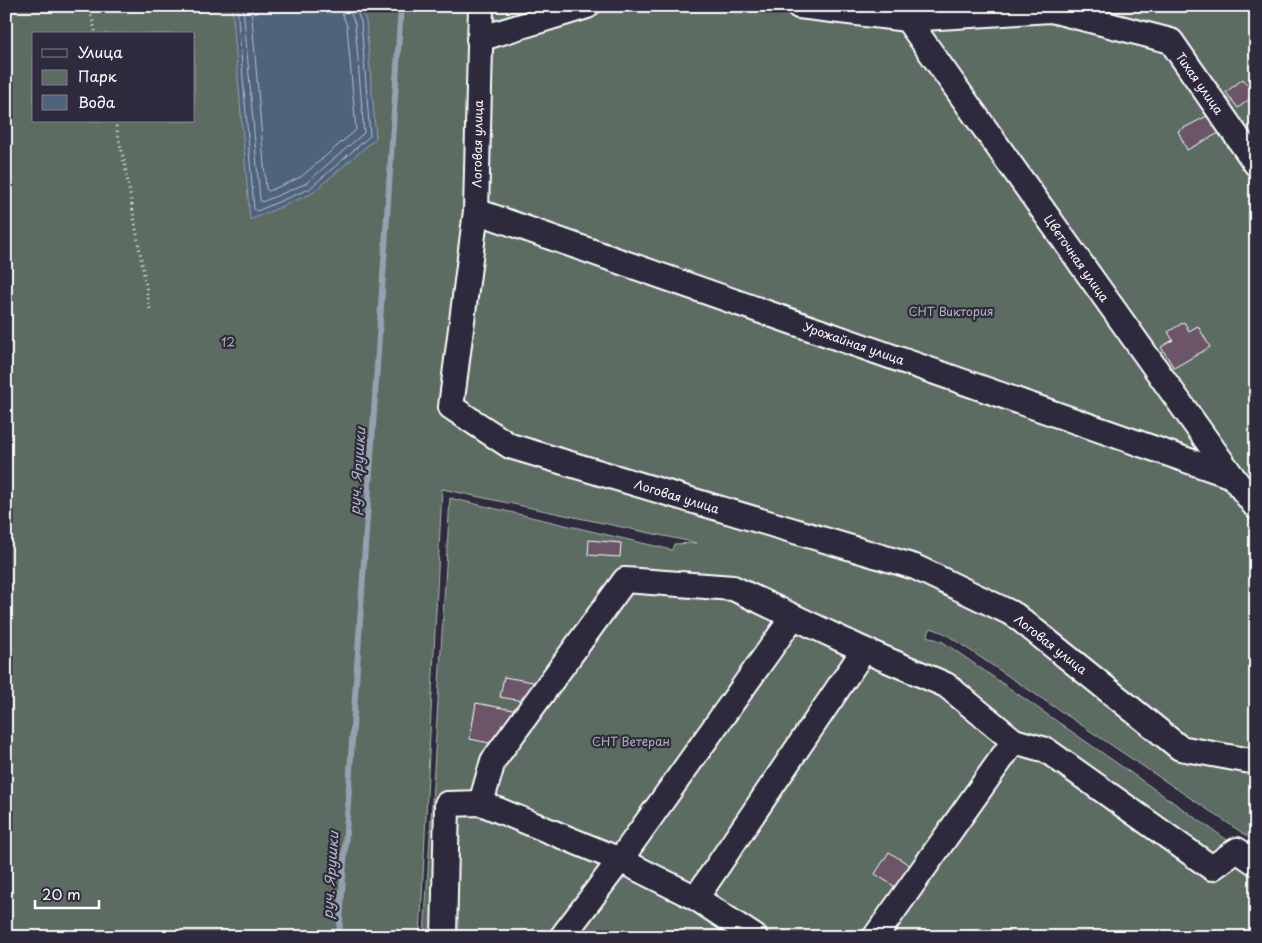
<svg xmlns="http://www.w3.org/2000/svg" width="1262" height="943" viewBox="0 0 1262 943" font-family="'Playpen Sans',sans-serif">
  <style>
    .green { fill: #5b6c63; stroke: #adb6b1; fill-rule: evenodd }
    .water { fill: #50637b; stroke: #96a1b0 }
    .lines { fill: none; stroke-linecap: round; stroke-linejoin: round }
    .shore { stroke: #b9c1ca; stroke-width: 1 }
    .stream { stroke: #96a1b0; stroke-width: 6 }
    .building { fill: #6c5568; stroke: #fff }
    .minor-casing { stroke: #fff; stroke-width: 28 }
    .path { stroke: #fff; stroke-width: 3; stroke-dasharray: 1 4; stroke-linecap: butt }
    .minor { stroke: #2f2a3d; stroke-width: 24 }
    .labels { text-anchor: middle; dominant-baseline: central; stroke-width: 4.5; stroke-linejoin: round; paint-order: stroke }
    .street-label { font-size: 12px; fill: #fff; stroke: #2f2a3d }
    .park-label { font-size: 12px; fill: #adb6b1; stroke: #2f2a3d }
    .water-label { font-size: 14px; font-style: italic; fill: #b0b9c4; stroke: #2f2a3d }
  </style>
  <rect width="100%" height="100%" fill="#2f2a3d"/>
  <filter id="ink" filterUnits="userSpaceOnUse"><feTurbulence type="fractalNoise" baseFrequency=".02" numOctaves="2"/><feDisplacementMap in="SourceGraphic" scale="10" xChannelSelector="R" yChannelSelector="G"/><feConvolveMatrix kernelMatrix="1 2 1 2 8 2 1 2 1" color-interpolation-filters="sRGB"/></filter>
  <g filter="url(#ink)">
    <!-- green -->
    <path class="green" d="M6 6H1256V842L944 633 931 628 927 636 943 642 1256 860V937H424L450 498 672 550 674 544 697 543 442 489 420 937H6ZM34 34H194V121H34Z"/>
    <!-- water -->
    <polygon class="water" points="232,6 359,6 366,21 376,138 311,194 250,220"/>
    <g class="lines">
      <!-- shore -->
      <g class="shore">
        <polyline points="237,6 254,209 257,211 309,189 370,136 361,22 355,6"/>
        <polyline points="243,6 260,200 262,202 305,184 364,133 355,24 348,6"/>
        <polyline points="251,6 266,189 269,191 301,177 356,130 347,26 342,13 341,6"/>
      </g>
      <!-- stream -->
      <polyline class="stream" points="339,937 401,6"/>
    </g>
    <!-- building -->
    <g class="building">
      <polygon points="1243,79 1255,95 1238,108 1226,92"/>
      <polygon points="1209,115 1219,133 1187,150 1178,131"/>
      <polygon points="1184,322 1189,331 1198,326 1210,347 1174,368 1161,347 1173,340 1168,332"/>
      <polygon points="589,540 621,543 620,557 588,555"/>
      <polygon points="504,677 533,682 529,702 500,697"/>
      <polygon points="476,703 513,710 510,726 502,724 499,745 470,739"/>
      <polygon points="889,852 911,866 897,888 875,874"/>
    </g>
    <g class="lines">
      <!-- minor casing -->
      <g class="minor-casing">
        <g id="minor">
          <polyline points="481,6 476,211 451,407 510,446 915,567 1015,615 1180,748 1256,762"/>
          <polyline points="799,6 907,19 1051,10 1171,41 1256,164"/>
          <polyline points="906,6 907,19 1232,476 1256,507"/>
          <polyline points="479,39 587,6"/>
          <polyline points="476,211 1232,476"/>
          <polyline points="1014,741 1046,750 1212,868 1237,850 1256,863"/>
          <polyline points="481,803 493,761 625,580 733,588 864,650 946,685 1014,741 875,937"/>
          <polyline points="696,898 864,650"/>
          <polyline points="444,937 447,804 481,803 620,860 696,898 755,937"/>
          <polyline points="562,937 620,860 793,617"/>
        </g>
      </g>
      <!-- path -->
      <g class="path">
        <polyline points="89,6 96,34"/>
        <polyline points="115,121 125,166 150,309"/>
      </g>
      <!-- minor -->
      <use href="#minor" class="minor"/>
    </g>
  </g>
  <g class="labels">
    <!-- street labels -->
    <g class="street-label">
      <text transform="translate(1200 83) rotate(55)">Тихая улица</text>
      <text transform="translate(477 144) rotate(-89)">Логовая улица</text>
      <text transform="translate(1077 258) rotate(55)">Цветочная улица</text>
      <text transform="translate(854 343) rotate(19)">Урожайная улица</text>
      <text transform="translate(677 496) rotate(17)">Логовая улица</text>
      <text transform="translate(1051 644) rotate(38)">Логовая улица</text>
    </g>
    <!-- park labels -->
    <g class="park-label">
      <text x="951" y="311">СНТ Виктория</text>
      <text x="228" y="342">12</text>
      <text x="631" y="741">СНТ Ветеран</text>
    </g>
    <!-- water labels -->
    <g class="water-label">
      <text transform="translate(357 471) rotate(-86)">руч. Ярушки</text>
      <text transform="translate(330 875) rotate(-86)">руч. Ярушки</text>
    </g>
  </g>
  <!-- margin -->
  <rect width="1262" height="943" fill="none" stroke="#2f2a3d" stroke-width="25"/>
  <rect x="12" y="12" width="1237" height="918" fill="none" stroke="#fff" stroke-width="2" filter="url(#ink)"/>
  <!-- legend -->
  <rect x="32" y="32" width="162" height="90" fill="#2f2a3d" stroke="#827f8b"/>
  <rect x="42" y="49" width="25" height="8" fill="#2f2a3d" stroke="#827f8b"/>
  <text x="78" y="58" font-size="15" fill="#ffffff">Улица</text>
  <rect x="42" y="70" width="25" height="15" fill="#5b6c63" stroke="#827f8b"/>
  <text x="78" y="82" font-size="15" fill="#ffffff">Парк</text>
  <rect x="42" y="95" width="25" height="15" fill="#50637b" stroke="#827f8b"/>
  <text x="78" y="108" font-size="15" fill="#ffffff">Вода</text>
  <!-- scale -->
  <path d="M35 900v8h64v-8" fill="none" stroke="#ffffff" stroke-width="2.5"/>
  <text x="42" y="900" font-size="15" fill="#ffffff" stroke="#2f2a3d" stroke-width="4" paint-order="stroke">20 m</text>
</svg>
